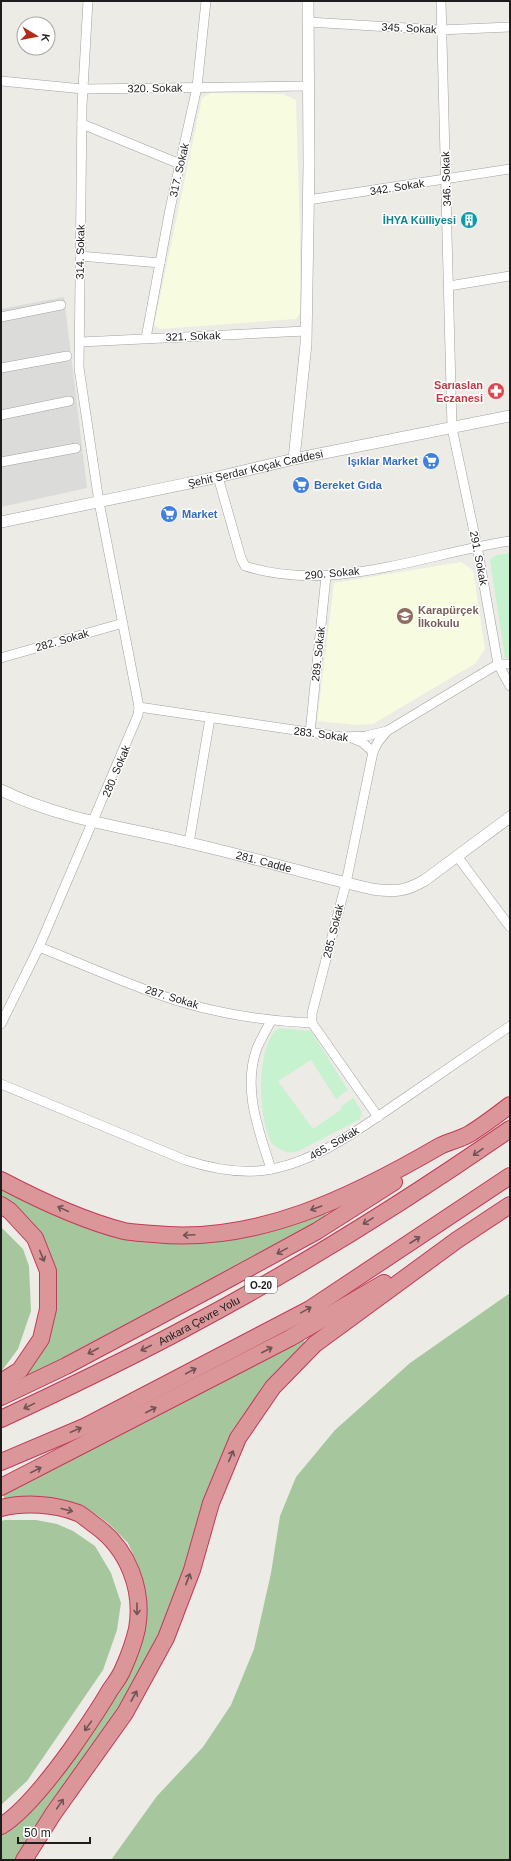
<svg xmlns="http://www.w3.org/2000/svg" width="511" height="1861" viewBox="0 0 511 1861" font-family="Helvetica,sans-serif">
  <style>
    .residential { fill: #dbdbda }
    .education { fill: #f7fbe0 }
    .forest { fill: #a6c79e }
    .park { fill: #c7f2cf }
    .lines { fill: none; stroke-linecap: round; stroke-linejoin: round }
    .minor-casing { stroke: #a1a1a1; stroke-width: 10 }
    .tertiary-casing { stroke: #a1a1a1; stroke-width: 12 }
    .motorway-casing { stroke: #c33a58; stroke-width: 18 }
    .minor { stroke: #fff; stroke-width: 9 }
    .tertiary { stroke: #fff; stroke-width: 11 }
    .motorway { stroke: #db969a; stroke-width: 16 }
    .oneway { stroke: #725355 }
    .labels { text-anchor: middle; dominant-baseline: central; stroke-width: 3; stroke-linejoin: round; paint-order: stroke }
    .shield { fill: #fff; stroke: #616161; stroke-width: 1 }
    .shield-label { font-size: 10px; font-weight: bold; fill: #1d1d1d }
    .street-label { font-size: 11px; fill: #1d1d1d; stroke: #fff }
    .culture-label { font-size: 11px; font-weight: bold; fill: #0d838f; stroke: #fff; text-anchor: end }
    .health-label { font-size: 11px; font-weight: bold; fill: #be3a42; stroke: #fff; text-anchor: end }
    .shop-label { font-size: 11px; font-weight: bold; fill: #366cbe; stroke: #fff; text-anchor: start }
    .education-label { font-size: 11px; font-weight: bold; fill: #785e54; stroke: #fff; text-anchor: start }
  </style>
  <rect width="100%" height="100%" fill="#edebe5"/>
  <!-- residential -->
  <polygon class="residential" points="64,297 87,488 1,507 1,309"/>
  <!-- education -->
  <g class="education">
    <polygon points="211,93 283,94 296,100 300,234 300,313 296,319 160,329 154,325 202,98"/>
    <polygon points="461,562 473,570 485,649 476,663 373,724 357,725 317,721 334,583"/>
  </g>
  <!-- forest -->
  <g class="forest">
    <path d="M1 1182 61 1214 204 1239 243 1238 272 1231 325 1213 329 1221 22 1385 18 1377C24 1372 32 1367 36 1360 61 1323 64 1265 36 1227 27 1215 13 1206 1 1198Z"/>
    <polygon points="1,1227 23,1249 29,1266 31,1311 18,1349 1,1372"/>
    <polygon points="510,1293 510,1860 111,1860 157,1796 203,1747 231,1705 254,1649 271,1573 280,1516 296,1477 335,1430 410,1363"/>
    <polygon points="301,1337 308,1346 262,1394 165,1626 125,1707 30,1837 16,1860 1,1860 1,1834 19,1818 75,1757 113,1701 133,1662 145,1593 141,1573 128,1543 108,1523 91,1511 65,1500 39,1496 5,1501 2,1491"/>
    <polygon points="5,1520 36,1520 57,1524 73,1531 95,1546 111,1573 121,1603 117,1630 103,1670 27,1781 1,1805 1,1521"/>
  </g>
  <!-- park -->
  <g class="park">
    <polygon points="510,553 510,658 505,658 490,560 496,555"/>
    <path d="M279 1028 311 1031 348 1090 336 1099 311 1060 278 1081 313 1129 342 1109 341 1107 353 1098 362 1112 360 1119 299 1151 290 1153C284 1151 275 1148 272 1143 258 1119 255 1044 279 1028Z"/>
  </g>
  <g class="lines">
    <!-- minor casing -->
    <g class="minor-casing">
      <g id="minor">
        <polyline points="441,1 452,428 477,546 498,664 510,686"/>
        <polyline points="308,22 440,30 510,27"/>
        <polyline points="1,81 83,89 309,86"/>
        <polyline points="82,124 180,164"/>
        <polyline points="308,200 510,169"/>
        <polyline points="80,256 160,263"/>
        <polyline points="449,286 510,276"/>
        <polyline points="1,317 61,305"/>
        <polyline points="146,338 170,209 197,87 206,1"/>
        <polyline points="81,342 306,331"/>
        <polyline points="1,368 67,356"/>
        <polyline points="1,415 69,401"/>
        <polyline points="1,462 76,448"/>
        <path d="M218 477 241 558 245 566C332 594 424 554 510 541"/>
        <polyline points="1,658 123,623"/>
        <polyline points="139,707 342,737 366,736 387,731 498,664 510,664"/>
        <polyline points="310,733 326,576"/>
        <polyline points="352,738 362,742 373,752"/>
        <polyline points="189,843 210,718"/>
        <polyline points="457,856 510,927"/>
        <path d="M39 947C85 965 130 986 178 1001 220 1014 268 1021 312 1023"/>
        <polyline points="1,1024 39,947 138,715 139,707 99,502 79,368 82,106 88,1"/>
        <path d="M1 1084 185 1160C213 1169 243 1175 272 1169 320 1160 365 1125 405 1098 440 1074 475 1050 510 1026"/>
        <polyline points="378,1117 312,1023 312,1013 346,883 373,752 378,742 387,731"/>
        <path d="M271 1169C259 1131 242 1089 257 1048 261 1039 266 1030 271 1021"/>
      </g>
    </g>
    <!-- tertiary casing -->
    <g class="tertiary-casing">
      <g id="tertiary">
        <polyline points="294,459 306,344 309,164 308,1"/>
        <path id="s1" d="M1 522 218 477 294 459 510 416"/>
        <path id="s2" d="M1 790C62 820 125 827 190 843 251 857 311 875 372 889 394 892 405 892 425 880L510 817"/>
      </g>
    </g>
    <!-- motorway casing -->
    <g class="motorway-casing">
      <g id="motorway">
        <path d="M1 1180C39 1200 81 1220 124 1231 133 1233 144 1233 154 1234 256 1245 354 1196 440 1146 450 1141 462 1139 471 1133 484 1125 497 1115 510 1105"/>
        <polyline points="1,1205 10,1211 35,1238 48,1271 48,1309 41,1339 20,1370 1,1382"/>
        <polyline points="1,1397 66,1366 214,1287 317,1231 394,1182"/>
        <path id="s3" d="M1 1419C65 1389 131 1358 193 1324 302 1266 409 1199 510 1129"/>
        <polyline points="1,1462 86,1426 310,1309 510,1176"/>
        <polyline points="1,1487 290,1338 384,1283"/>
        <path d="M1 1508C25 1502 55 1504 78 1513 84 1516 90 1522 96 1526 128 1549 144 1590 137 1629 134 1642 128 1658 123 1669 120 1677 114 1684 110 1690 98 1711 84 1731 70 1751 54 1773 25 1812 1 1826"/>
        <polyline points="24,1860 53,1814 125,1713 166,1638 192,1570 211,1503 238,1438 273,1387 315,1344 457,1240 510,1205"/>
      </g>
    </g>
    <!-- minor -->
    <use href="#minor" class="minor"/>
    <!-- tertiary -->
    <use href="#tertiary" class="tertiary"/>
    <!-- motorway -->
    <use href="#motorway" class="motorway"/>
  </g>
  <!-- one-way arrows -->
  <defs><path id="oneway-shaft" d="M-6 0H5M1.5-3L5.5 0L1.5 3" fill="none" stroke-width="1.6" stroke-linecap="round" stroke-linejoin="round"/></defs>
  <g class="oneway">
    <use href="#oneway-shaft" transform="translate(478 1152) rotate(145)"/>
    <use href="#oneway-shaft" transform="translate(316 1208) rotate(160)"/>
    <use href="#oneway-shaft" transform="translate(63 1209) rotate(-155)"/>
    <use href="#oneway-shaft" transform="translate(368 1221) rotate(148)"/>
    <use href="#oneway-shaft" transform="translate(189 1235) rotate(177)"/>
    <use href="#oneway-shaft" transform="translate(415 1240) rotate(-33)"/>
    <use href="#oneway-shaft" transform="translate(282 1251) rotate(151)"/>
    <use href="#oneway-shaft" transform="translate(42 1256) rotate(68)"/>
    <use href="#oneway-shaft" transform="translate(306 1310) rotate(-29)"/>
    <use href="#oneway-shaft" transform="translate(146 1348) rotate(153)"/>
    <use href="#oneway-shaft" transform="translate(267 1350) rotate(-27)"/>
    <use href="#oneway-shaft" transform="translate(93 1351) rotate(152)"/>
    <use href="#oneway-shaft" transform="translate(191 1371) rotate(-28)"/>
    <use href="#oneway-shaft" transform="translate(29 1406) rotate(154)"/>
    <use href="#oneway-shaft" transform="translate(151 1410) rotate(-27)"/>
    <use href="#oneway-shaft" transform="translate(76 1430) rotate(-23)"/>
    <use href="#oneway-shaft" transform="translate(231 1456) rotate(-67)"/>
    <use href="#oneway-shaft" transform="translate(36 1470) rotate(-27)"/>
    <use href="#oneway-shaft" transform="translate(67 1510) rotate(14)"/>
    <use href="#oneway-shaft" transform="translate(188 1579) rotate(-69)"/>
    <use href="#oneway-shaft" transform="translate(137 1609) rotate(90)"/>
    <use href="#oneway-shaft" transform="translate(134 1696) rotate(-61)"/>
    <use href="#oneway-shaft" transform="translate(88 1726) rotate(126)"/>
    <use href="#oneway-shaft" transform="translate(60 1804) rotate(-55)"/>
  </g>
  <!-- icons -->
  <defs>
    <g id="building-disc" transform="scale(0.9)"><circle r="9.5" fill="#0f9aa8" stroke="#fff"/><path d="M-4-6H4V6H1V3H-1V6H-4ZM-2.5-4.3h1.7v1.8h-1.7ZM.8-4.3h1.7v1.8H.8ZM-2.5-1h1.7V.8h-1.7ZM.8-1h1.7V.8H.8Z" fill="#fff"/></g>
    <g id="pharmacy-disc" transform="scale(0.9)"><circle r="9.5" fill="#e0444e" stroke="#fff"/><path d="M-2-6h4v4h4v4h-4v4h-4v-4h-4v-4h4Z" fill="#fff"/></g>
    <g id="supermarket-disc" transform="scale(0.9)"><circle r="9.5" fill="#3f7fe0" stroke="#fff"/><path d="M-6-5.5h2.5l.6 2H6L4.5 2H-2.5L-4.4-4H-6ZM-1.5 3.2a1.3 1.3 0 1 0 .1 0ZM3 3.2a1.3 1.3 0 1 0 .1 0Z" fill="#fff"/></g>
    <g id="school-disc" transform="scale(0.9)"><circle r="9.5" fill="#8d6e63" stroke="#fff"/><path d="M0-5L7-2L0 1L-7-2ZM-4 1L0 2.5L4 1V4Q0 6-4 4Z" fill="#fff"/></g>
  </defs>
  <g fill-rule="evenodd">
    <use href="#building-disc" x="469" y="220"/>
    <use href="#pharmacy-disc" x="496" y="391"/>
    <use href="#supermarket-disc" x="431" y="461"/>
    <use href="#supermarket-disc" x="301" y="485"/>
    <use href="#supermarket-disc" x="169" y="514"/>
    <use href="#school-disc" x="405" y="616"/>
  </g>
  <g class="labels">
    <!-- shield labels -->
    <rect class="shield" x="245" y="1277" width="32" height="16" rx="3"/>
    <g class="shield-label">
      <text x="261" y="1285">O-20</text>
    </g>
    <!-- street labels -->
    <g class="street-label">
      <text transform="translate(409 28) rotate(3)">345. Sokak</text>
      <text transform="translate(155 88) rotate(-1)">320. Sokak</text>
      <text transform="translate(179 170) rotate(-77)">317. Sokak</text>
      <text transform="translate(446 179) rotate(-92)">346. Sokak</text>
      <text transform="translate(397 187) rotate(-9)">342. Sokak</text>
      <text transform="translate(80 252) rotate(-89)">314. Sokak</text>
      <text transform="translate(193 336) rotate(-2)">321. Sokak</text>
      <text stroke="none"><textPath href="#s1" startOffset="260">Şehit Serdar Koçak Caddesi</textPath></text>
      <text transform="translate(479 558) rotate(79)">291. Sokak</text>
      <text transform="translate(332 573) rotate(-5)">290. Sokak</text>
      <text transform="translate(62 640) rotate(-16)">282. Sokak</text>
      <text transform="translate(318 654) rotate(-84)">289. Sokak</text>
      <text transform="translate(321 734) rotate(7)">283. Sokak</text>
      <text transform="translate(116 771) rotate(-67)">280. Sokak</text>
      <text stroke="none"><textPath href="#s2" startOffset="273">281. Cadde</textPath></text>
      <text transform="translate(333 931) rotate(-76)">285. Sokak</text>
      <text transform="translate(172 997) rotate(17)">287. Sokak</text>
      <text transform="translate(334 1143) rotate(-30)">465. Sokak</text>
      <text stroke="none"><textPath href="#s3" startOffset="221">Ankara Çevre Yolu</textPath></text>
    </g>
    <!-- culture labels -->
    <g class="culture-label">
      <text x="456" y="220">İHYA Külliyesi</text>
    </g>
    <!-- health labels -->
    <g class="health-label">
      <text x="483" y="385">Sarıaslan<tspan x="483" dy="13">Eczanesi</tspan></text>
    </g>
    <!-- shop labels -->
    <g class="shop-label">
      <text x="418" y="461" text-anchor="end">Işıklar Market</text>
      <text x="314" y="485">Bereket Gıda</text>
      <text x="182" y="514">Market</text>
    </g>
    <!-- education labels -->
    <g class="education-label">
      <text x="418" y="610">Karapürçek<tspan x="418" dy="13">İlkokulu</tspan></text>
    </g>
  </g>
  <!-- border -->
  <rect width="511" height="1861" fill="none" stroke="#1d1d1d" stroke-width="4"/>
  <!-- north arrow -->
  <g transform="translate(36 36) rotate(100)"><circle r="19" fill="#ffffff" stroke="#a5a5a5"/>
  <path d="M0-3L7 15L0 10L-7 15Z" fill="#b22b19"/>
  <text y="-6" font-size="11" font-weight="bold" text-anchor="middle" fill="#1d1d1d">K</text>
  </g>
  <!-- scale -->
  <path d="M18 1837v6h72v-6" fill="none" stroke="#1d1d1d" stroke-width="2"/>
  <text x="24" y="1837" font-size="12" fill="#1d1d1d" stroke="#ffffff" stroke-width="3" paint-order="stroke">50 m</text>
</svg>
